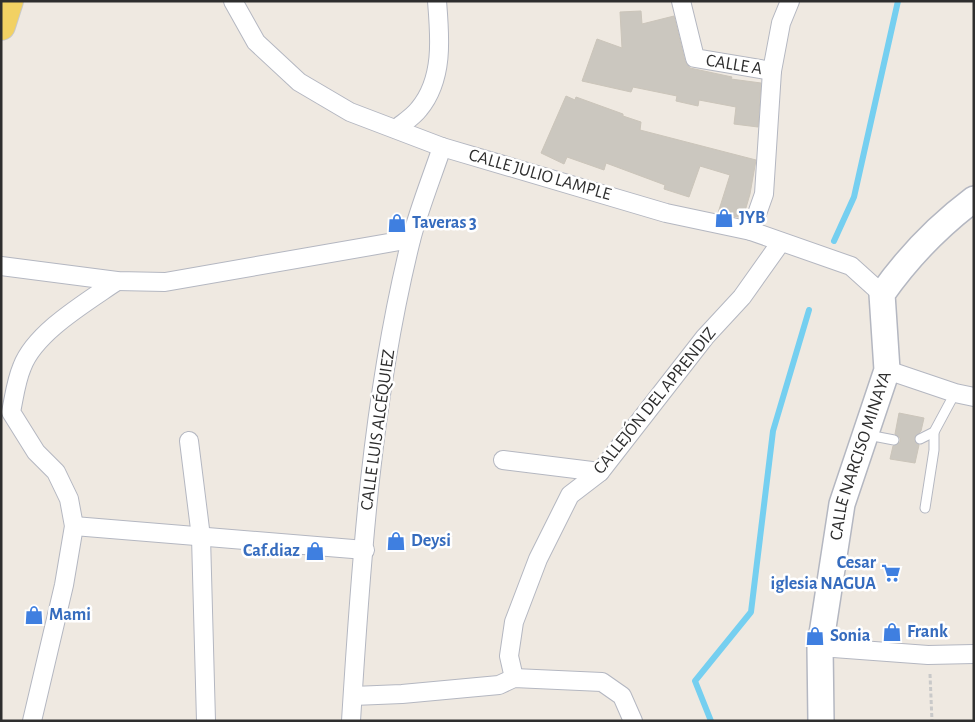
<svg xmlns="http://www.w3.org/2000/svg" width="975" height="722" viewBox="0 0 975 722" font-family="'Alegreya Sans',sans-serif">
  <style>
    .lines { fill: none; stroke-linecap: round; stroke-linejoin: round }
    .stream { stroke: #75cff0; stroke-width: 6 }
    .building { fill: #cbc7bf; stroke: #cbc5ba }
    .lane-casing { stroke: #b4b7c1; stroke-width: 11 }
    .street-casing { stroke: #b4b7c1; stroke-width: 20 }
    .secondary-casing { stroke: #b4b7c1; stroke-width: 28 }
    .primary-casing { stroke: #c9c9c9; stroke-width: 30 }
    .path { stroke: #c9c9c9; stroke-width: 3; stroke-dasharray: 4 2.5; stroke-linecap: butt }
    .lane { stroke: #fff; stroke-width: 9 }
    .street { stroke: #fff; stroke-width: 18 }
    .secondary { stroke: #fff; stroke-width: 25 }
    .primary { stroke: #f2d163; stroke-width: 28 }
    .labels { text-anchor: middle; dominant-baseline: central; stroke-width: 5; stroke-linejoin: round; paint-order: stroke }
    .street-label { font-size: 18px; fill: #2e2e2e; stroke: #fff }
    .shop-label { font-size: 18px; font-weight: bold; fill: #366cbe; stroke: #fff; text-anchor: start }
  </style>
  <rect width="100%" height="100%" fill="#efe9e1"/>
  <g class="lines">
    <!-- stream -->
    <g class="stream">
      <polyline points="834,241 854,197 898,1"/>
      <polyline points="711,721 695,681 751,612 773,431 809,310"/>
    </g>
  </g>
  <!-- building -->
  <g class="building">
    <polygon points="641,11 642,24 674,16 685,61 690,68 732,77 731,79 761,83 758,127 734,124 736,107 699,100 698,106 676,101 677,96 633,87 631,92 582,81 597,39 622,48 620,12"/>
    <polygon points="566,96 575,100 576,97 623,114 623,116 641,122 640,130 756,160 750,194 743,218 718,213 730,175 700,166 689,197 664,189 665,185 606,163 604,170 567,157 564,164 541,153"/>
    <polygon points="899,413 924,418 921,431 914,438 919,445 915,463 890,459 893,446 900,442 900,438 895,434"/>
  </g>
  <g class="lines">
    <!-- lane casing -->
    <g class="lane-casing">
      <g id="lane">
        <polyline points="868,435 894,440"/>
        <polyline points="920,439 934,432 955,393"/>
        <polyline points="925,508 934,450 934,432"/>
      </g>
    </g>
    <!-- street casing -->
    <g class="street-casing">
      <g id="street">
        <polyline points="233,1 256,42 299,82 350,112 442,147 666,213 751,231 851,266 882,294"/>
        <polyline points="681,1 695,58 772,71"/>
        <path d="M396 129C403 123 413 117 419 109 444 79 440 37 437 1"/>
        <polyline points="751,231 764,194 772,71 781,23 790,1"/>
        <polyline points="1,266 117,281 165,282 411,239"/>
        <polyline points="887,370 955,393 974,397"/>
        <polyline points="189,441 201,537 206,721"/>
        <polyline points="503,460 600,472"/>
        <polyline points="74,526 365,550"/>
        <polyline points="820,647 928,655 974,654"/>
        <polyline points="514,678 509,656 514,622 538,559 570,495 600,472 705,337 742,297 781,242"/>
        <polyline points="353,696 402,694 499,685 514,678 602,682 622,696 633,721"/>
        <path d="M32 721 64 585 74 526 69 499 56 472 36 452 11 412C14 398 16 381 22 367 35 332 87 302 117 281"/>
        <path d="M351 721C361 560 372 397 411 240 419 209 432 177 442 147"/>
      </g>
    </g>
    <!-- secondary casing -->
    <g class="secondary-casing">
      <g id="secondary">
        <path id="s1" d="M821 721 820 647 842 504 887 370 882 294C908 257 938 226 974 199"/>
      </g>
    </g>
    <!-- primary casing -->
    <g class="primary-casing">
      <polyline id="primary" points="1,26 9,1"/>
    </g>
    <!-- path -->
    <polyline class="path" points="930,674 932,721"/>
    <!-- lane -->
    <use href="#lane" class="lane"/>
    <!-- street -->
    <use href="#street" class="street"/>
    <!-- secondary -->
    <use href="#secondary" class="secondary"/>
    <!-- primary -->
    <use href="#primary" class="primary"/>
  </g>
  <!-- icons -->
  <defs>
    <g id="shop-bare" transform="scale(1.5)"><path d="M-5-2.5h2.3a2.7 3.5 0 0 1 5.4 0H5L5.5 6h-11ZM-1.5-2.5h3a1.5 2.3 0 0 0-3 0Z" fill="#3f7fe0" stroke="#fff" stroke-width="2.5" paint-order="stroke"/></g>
    <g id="supermarket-bare" transform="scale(1.5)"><path d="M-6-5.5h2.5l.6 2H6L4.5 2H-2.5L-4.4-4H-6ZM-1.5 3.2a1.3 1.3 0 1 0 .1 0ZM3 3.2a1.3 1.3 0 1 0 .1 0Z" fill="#3f7fe0" stroke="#fff" stroke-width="2.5" paint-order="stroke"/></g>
  </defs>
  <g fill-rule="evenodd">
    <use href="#shop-bare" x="724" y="218"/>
    <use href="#shop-bare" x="397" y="223"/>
    <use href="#shop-bare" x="396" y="541"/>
    <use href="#shop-bare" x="315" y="551"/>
    <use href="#supermarket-bare" x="891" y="573"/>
    <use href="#shop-bare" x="34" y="615"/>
    <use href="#shop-bare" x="892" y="632"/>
    <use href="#shop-bare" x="815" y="636"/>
  </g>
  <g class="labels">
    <!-- street labels -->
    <g class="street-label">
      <text transform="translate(734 65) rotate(9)">CALLE A</text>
      <text transform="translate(540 175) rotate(16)">CALLE JULIO LAMPLE</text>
      <text transform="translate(655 401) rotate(-51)">CALLEJÓN DEL APRENDIZ</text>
      <text transform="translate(378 430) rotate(-82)">CALLE LUIS ALCÉQUIEZ</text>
      <text stroke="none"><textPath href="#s1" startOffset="270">CALLE NARCISO MINAYA</textPath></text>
    </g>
    <!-- shop labels -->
    <g class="shop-label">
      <text x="739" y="218">JYB</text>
      <text x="412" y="223">Taveras 3</text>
      <text x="411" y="541">Deysi</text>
      <text x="300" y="551" text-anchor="end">Caf.diaz</text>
      <text x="876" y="563" text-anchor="end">Cesar<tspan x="876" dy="21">iglesia NAGUA</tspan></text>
      <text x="49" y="615">Mami</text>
      <text x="907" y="632">Frank</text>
      <text x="830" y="636">Sonia</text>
    </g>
  </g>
  <!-- border -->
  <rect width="975" height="722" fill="none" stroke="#2e2e2e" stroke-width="5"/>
</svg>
